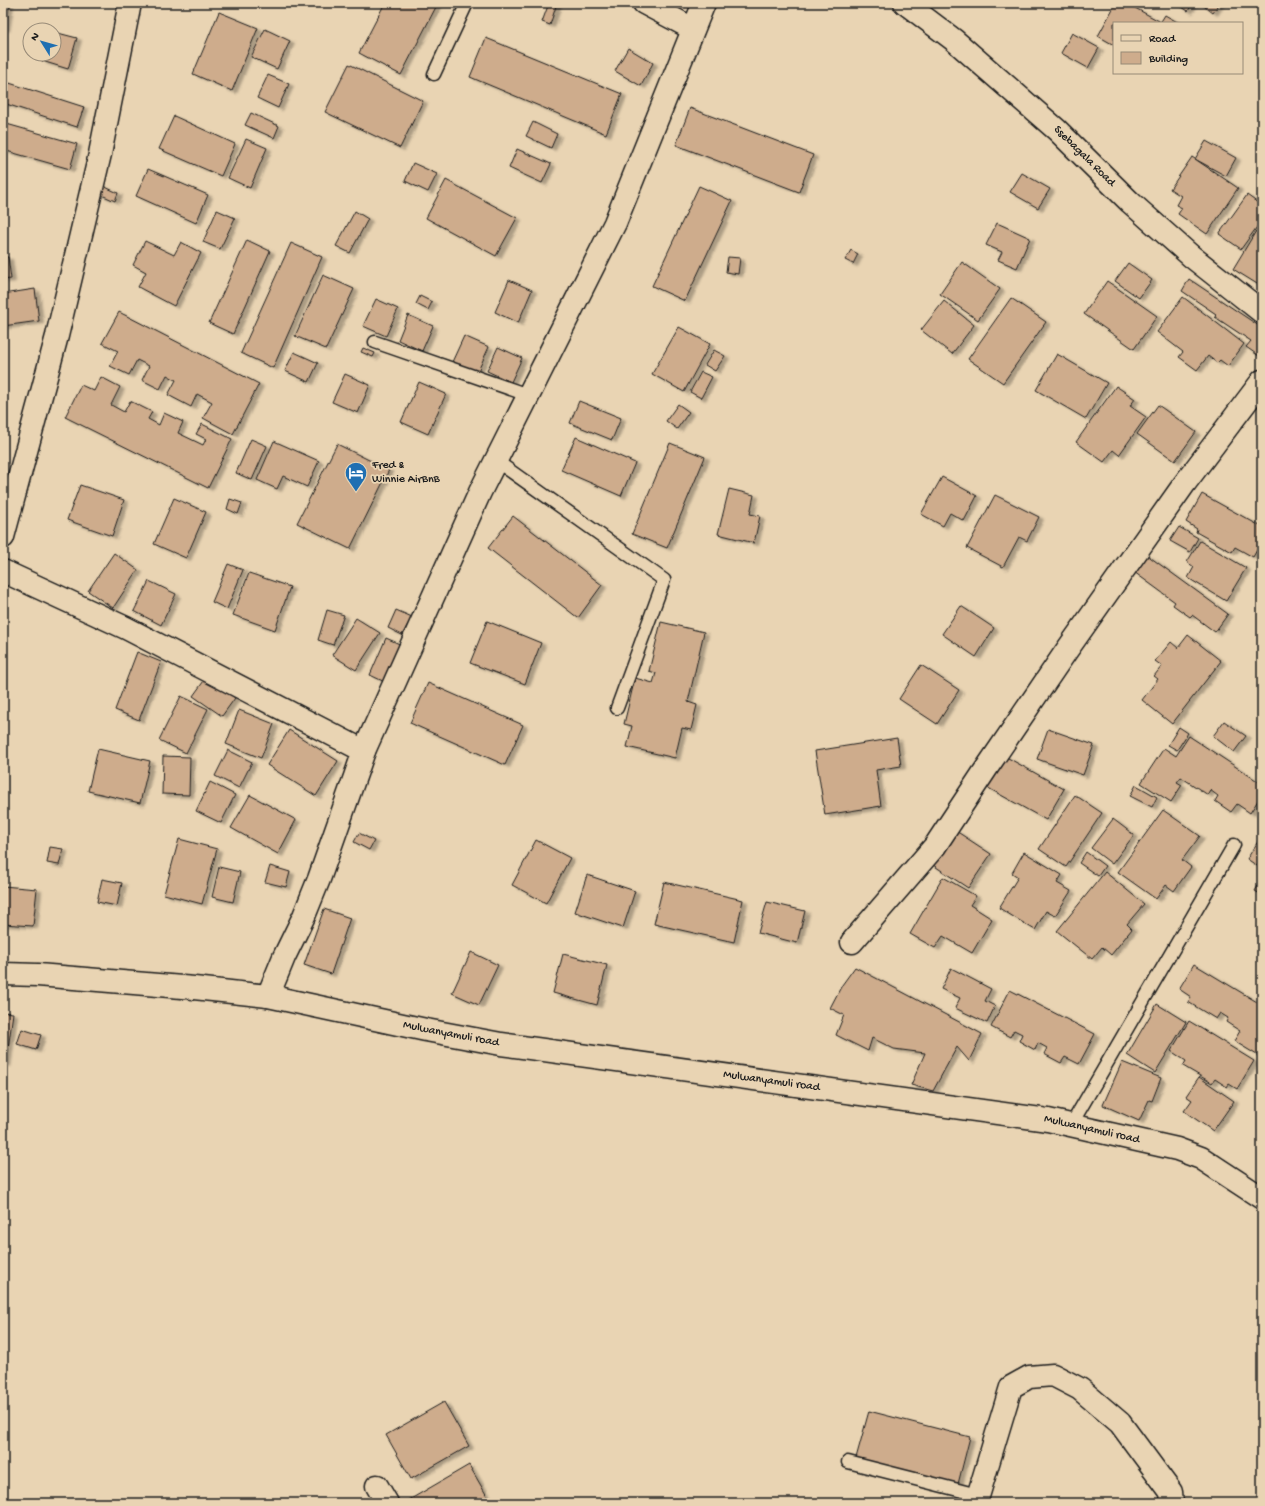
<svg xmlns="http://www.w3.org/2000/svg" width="1265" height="1506" viewBox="0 0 1265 1506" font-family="'Gochi Hand',sans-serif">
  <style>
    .building { fill: #ceac8c; stroke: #1c1c1c; filter: url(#shadow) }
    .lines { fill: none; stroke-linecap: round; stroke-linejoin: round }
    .lane-casing { stroke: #1c1c1c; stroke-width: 15 }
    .street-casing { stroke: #1c1c1c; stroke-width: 25 }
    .lane { stroke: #e9d4b3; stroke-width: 12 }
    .street { stroke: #e9d4b3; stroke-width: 22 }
    .labels { text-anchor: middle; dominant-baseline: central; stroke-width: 3.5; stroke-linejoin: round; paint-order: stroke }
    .street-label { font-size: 12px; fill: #1c1c1c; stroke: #e9d4b3 }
    .poi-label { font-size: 12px; fill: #1c1c1c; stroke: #e9d4b3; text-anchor: start }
  </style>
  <defs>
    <filter id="shadow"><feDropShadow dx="4.5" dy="2.5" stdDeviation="1" flood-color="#0004"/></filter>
  </defs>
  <rect width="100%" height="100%" fill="#e9d4b3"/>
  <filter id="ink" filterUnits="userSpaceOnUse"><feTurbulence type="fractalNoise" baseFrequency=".025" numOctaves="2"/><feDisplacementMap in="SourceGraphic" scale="8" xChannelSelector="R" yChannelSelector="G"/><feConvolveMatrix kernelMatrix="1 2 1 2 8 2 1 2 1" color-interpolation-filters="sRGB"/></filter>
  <g filter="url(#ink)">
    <!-- building -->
    <g class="building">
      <polygon points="3,3 9,3 5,29 3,28"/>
      <polygon points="385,3 438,3 401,75 359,53"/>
      <polygon points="549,3 557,3 550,25 542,22"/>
      <polygon points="1116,3 1126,3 1159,21 1159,23 1114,23 1114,45 1098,36"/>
      <polygon points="1176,3 1193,3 1188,11"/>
      <polygon points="1200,3 1220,3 1213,13"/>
      <polygon points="219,12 258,28 232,91 193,74"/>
      <polygon points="1165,15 1179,23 1160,23"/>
      <polygon points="265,29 290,41 277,69 251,57"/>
      <polygon points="54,32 77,38 68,69 42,61 44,54 54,54"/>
      <polygon points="1072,33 1099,48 1088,68 1061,53"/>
      <polygon points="486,38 622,94 606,134 470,77"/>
      <polygon points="628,48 653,63 641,86 615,71"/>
      <polygon points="349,64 423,101 400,148 325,112"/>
      <polygon points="268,75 289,84 278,108 257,98"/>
      <polygon points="3,81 84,107 77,127 3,103"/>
      <polygon points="690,108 813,155 799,192 676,145"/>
      <polygon points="251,113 279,126 274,138 245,125"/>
      <polygon points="174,116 235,144 221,176 159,149"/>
      <polygon points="533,122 557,134 551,148 526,136"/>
      <polygon points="3,123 77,144 70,169 3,150"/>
      <polygon points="246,139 267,148 250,188 228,178"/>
      <polygon points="1206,141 1236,158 1226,176 1195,159"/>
      <polygon points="517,149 551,164 542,183 509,168"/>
      <polygon points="1192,157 1238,188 1207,234 1178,214 1182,208 1176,205 1181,196 1170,189"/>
      <polygon points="413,163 437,174 428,192 405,181"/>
      <polygon points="148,169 208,195 196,223 136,196"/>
      <polygon points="1022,173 1050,189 1038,208 1010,192"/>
      <polygon points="446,180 517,218 496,256 426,218"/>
      <polygon points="101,185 118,193 115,201 97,193"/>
      <polygon points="699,186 732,201 685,301 652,286"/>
      <polygon points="1247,195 1262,206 1262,220 1241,249 1219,234"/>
      <polygon points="217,210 235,218 220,249 203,242"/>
      <polygon points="355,211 368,219 350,253 336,246"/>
      <polygon points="997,223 1030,238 1017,268 998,260 1002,252 986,245"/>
      <polygon points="1256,231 1262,234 1262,287 1233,269"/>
      <polygon points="247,240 270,251 233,334 209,323"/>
      <polygon points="145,241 174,255 181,242 201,253 174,306 138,287 146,272 133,265"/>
      <polygon points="291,243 322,257 273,368 241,353"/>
      <polygon points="851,250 858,254 853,264 845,260"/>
      <polygon points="3,257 8,257 11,279 3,280"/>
      <polygon points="728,257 740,258 738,274 726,272"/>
      <polygon points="962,262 1000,289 978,320 940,294"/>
      <polygon points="1128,263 1152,280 1139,298 1115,281"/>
      <polygon points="323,275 354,289 326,349 295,336"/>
      <polygon points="1189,279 1262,328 1262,358 1246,347 1251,341 1215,317 1216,314 1182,291"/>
      <polygon points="509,280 532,290 518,323 495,312"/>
      <polygon points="1107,281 1157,316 1134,349 1084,314"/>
      <polygon points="35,289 39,321 3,326 3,294"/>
      <polygon points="420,296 432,302 428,310 416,304"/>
      <polygon points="1183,297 1244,344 1228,366 1220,360 1217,363 1208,356 1197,370 1179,357 1183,352 1157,332"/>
      <polygon points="1011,298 1046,322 1003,383 968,359"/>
      <polygon points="376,299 398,309 386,336 363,326"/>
      <polygon points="944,301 974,325 952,354 921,330"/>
      <polygon points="119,312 259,384 233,434 203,418 212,402 197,394 191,407 168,395 176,380 167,375 160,389 142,380 149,366 137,360 129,375 110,366 118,351 102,343"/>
      <polygon points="408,315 433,326 422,351 398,340"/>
      <polygon points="679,327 710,344 684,392 652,374"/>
      <polygon points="464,336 489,347 477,373 452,362"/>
      <polygon points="498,347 522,358 511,382 487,371"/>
      <polygon points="363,348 375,353 373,357 361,352"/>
      <polygon points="714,350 725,356 715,371 705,365"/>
      <polygon points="294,352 318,363 309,382 285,371"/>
      <polygon points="1057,354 1107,383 1086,419 1036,390"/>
      <polygon points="701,372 712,377 701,398 690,392"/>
      <polygon points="345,374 370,385 358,413 332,402"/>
      <polygon points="101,377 120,387 111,405 124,412 130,401 152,412 148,419 159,425 164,413 183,422 178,433 203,445 206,439 196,434 202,424 232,439 208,488 65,417 81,385 94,391"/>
      <polygon points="419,382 446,394 428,434 401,422"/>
      <polygon points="1116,386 1135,399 1130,406 1146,417 1119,455 1113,450 1104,462 1076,442"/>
      <polygon points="579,401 621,418 612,440 570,423"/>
      <polygon points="678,404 689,412 677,429 666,421"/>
      <polygon points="1158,405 1196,432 1175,461 1137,434"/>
      <polygon points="576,437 635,463 621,496 561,470"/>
      <polygon points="251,439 267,446 252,480 236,473"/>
      <polygon points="274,441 319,461 307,487 283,476 277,489 257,480"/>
      <polygon points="670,443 705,457 667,548 632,534"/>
      <polygon points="337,444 389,470 350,549 297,523"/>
      <polygon points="942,477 977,496 964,521 950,513 943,526 921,514"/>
      <polygon points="80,485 124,500 112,536 67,520"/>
      <polygon points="729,489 754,495 750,514 760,516 754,543 718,534"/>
      <polygon points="1202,494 1262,527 1262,541 1253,557 1235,547 1232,552 1196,532 1197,529 1186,522"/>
      <polygon points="995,495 1039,517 1027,541 1019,537 1003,567 967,548"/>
      <polygon points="174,498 206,512 186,558 154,544"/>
      <polygon points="230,499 242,503 238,514 227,509"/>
      <polygon points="513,516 602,585 578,618 488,548"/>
      <polygon points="1179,527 1198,538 1190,552 1170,541"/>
      <polygon points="1200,541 1246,568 1226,601 1188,578 1194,567 1187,562"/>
      <polygon points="114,553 138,570 113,608 88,591"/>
      <polygon points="1147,555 1228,614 1215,632 1192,615 1190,617 1173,605 1175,602 1134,572"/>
      <polygon points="228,564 243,570 227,609 212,602"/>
      <polygon points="249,573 290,587 275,630 233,615"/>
      <polygon points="149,581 176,594 161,625 134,611"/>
      <polygon points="961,606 994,628 976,657 942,634"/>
      <polygon points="327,610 344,615 333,645 318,640"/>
      <polygon points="396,610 412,617 402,635 388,628"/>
      <polygon points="356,618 380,633 356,670 332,655"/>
      <polygon points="487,621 541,643 525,684 470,663"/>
      <polygon points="661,622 704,632 688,702 697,705 691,730 682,728 675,758 627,747 632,726 624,724 635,678 653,683 656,673 649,671"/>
      <polygon points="1188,635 1221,661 1172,724 1142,700 1158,679 1154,676 1162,666 1155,661 1171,642 1178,648"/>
      <polygon points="386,638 404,646 387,683 370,675"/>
      <polygon points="137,652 161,662 139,720 115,710"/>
      <polygon points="921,665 959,690 937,724 899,699"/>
      <polygon points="206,678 235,698 222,716 193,696"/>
      <polygon points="428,683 523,725 505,765 410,723"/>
      <polygon points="181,696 208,709 186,753 159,740"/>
      <polygon points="239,710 274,724 261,758 226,744"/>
      <polygon points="1224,721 1246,736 1234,752 1213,736"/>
      <polygon points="1179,727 1188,733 1177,750 1168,745"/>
      <polygon points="1048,729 1094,745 1083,775 1037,759"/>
      <polygon points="289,730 338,761 316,796 267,765"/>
      <polygon points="1189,736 1262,784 1262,794 1250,813 1237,804 1231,812 1215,801 1218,796 1210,790 1208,795 1181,777 1177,782 1182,785 1171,802 1141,783 1164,748 1176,756"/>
      <polygon points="897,738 901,766 876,770 881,806 825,815 815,751"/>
      <polygon points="98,749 150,761 140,803 88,791"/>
      <polygon points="228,750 252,762 239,788 215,776"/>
      <polygon points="999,753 1064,789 1046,820 981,784"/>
      <polygon points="163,756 190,757 189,795 162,794"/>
      <polygon points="210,782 235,795 221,823 196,811"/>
      <polygon points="1136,785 1157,797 1152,807 1130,796"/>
      <polygon points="250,795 296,820 278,854 231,828"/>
      <polygon points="1075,795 1102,813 1066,867 1039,849"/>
      <polygon points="1163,810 1200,836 1182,860 1191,867 1174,891 1166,885 1156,899 1118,872"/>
      <polygon points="1113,819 1134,835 1112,864 1091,848"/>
      <polygon points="956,831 991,854 968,888 933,865"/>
      <polygon points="359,833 374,841 369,850 354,842"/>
      <polygon points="1262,835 1262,869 1247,859"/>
      <polygon points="179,839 217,849 202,904 164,894"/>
      <polygon points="536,840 570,858 546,903 512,885"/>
      <polygon points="50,847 63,849 59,865 47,863"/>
      <polygon points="1024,852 1062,875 1057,883 1071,891 1055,916 1046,911 1035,930 999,908 1018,877 1012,873"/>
      <polygon points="1086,852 1105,866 1098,876 1079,863"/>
      <polygon points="270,866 290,872 286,887 265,882"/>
      <polygon points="219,867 240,872 233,902 212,897"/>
      <polygon points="1105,872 1144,904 1127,924 1132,929 1111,955 1102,947 1092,959 1057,931"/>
      <polygon points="587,875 635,891 623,928 575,912"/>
      <polygon points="943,877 976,896 970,905 992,919 972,953 943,936 935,948 910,934"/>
      <polygon points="102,879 122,883 117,906 97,902"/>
      <polygon points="1262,879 1262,895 1255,891"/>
      <polygon points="664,882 743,900 734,942 654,924"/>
      <polygon points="3,886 37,889 33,926 3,924"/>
      <polygon points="767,902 805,911 797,943 758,933"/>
      <polygon points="324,909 350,918 331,974 304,965"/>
      <polygon points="471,952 498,965 479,1005 452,993"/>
      <polygon points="563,954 607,965 597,1005 553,993"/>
      <polygon points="1194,964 1262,1005 1262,1058 1234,1041 1240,1031 1226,1022 1228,1018 1220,1013 1216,1019 1188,1002 1191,997 1179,989"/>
      <polygon points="855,967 982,1034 969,1061 957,1047 933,1091 911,1085 925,1053 894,1049 872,1038 868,1051 836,1035 844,1015 830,1008 842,985"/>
      <polygon points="951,968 991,989 985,1001 995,1006 987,1023 955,1008 960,998 941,989"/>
      <polygon points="1010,990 1095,1034 1079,1064 1065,1057 1061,1063 1044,1054 1047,1048 1038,1043 1035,1050 1019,1041 1022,1034 1014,1030 1010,1037 991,1027"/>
      <polygon points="1157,1004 1186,1022 1155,1073 1127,1055"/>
      <polygon points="3,1012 13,1013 6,1064 3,1063"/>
      <polygon points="1189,1021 1254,1061 1237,1089 1229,1084 1227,1087 1215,1079 1212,1083 1183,1066 1186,1061 1171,1051"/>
      <polygon points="22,1029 41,1035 36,1050 17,1044"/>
      <polygon points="1122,1062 1161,1078 1152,1101 1149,1100 1139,1121 1103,1105"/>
      <polygon points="1199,1077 1234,1101 1213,1131 1184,1111 1192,1100 1186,1096"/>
      <polygon points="444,1402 469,1446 411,1479 386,1435"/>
      <polygon points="869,1411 970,1437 958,1484 856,1458"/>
      <polygon points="469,1465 491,1503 411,1503 409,1500"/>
    </g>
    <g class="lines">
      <!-- lane casing -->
      <g class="lane-casing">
        <g id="lane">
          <polyline points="434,74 467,3"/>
          <polyline points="375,342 528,395"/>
          <polyline points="495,460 664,580 617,708"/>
          <polyline points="1071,1125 1234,845"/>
          <polyline points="848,1462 978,1495"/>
        </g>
      </g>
      <!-- street casing -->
      <g class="street-casing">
        <g id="street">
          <polyline points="644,3 693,29"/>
          <path id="s1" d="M905 3 954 40 1057 130 1130 202 1191 256 1262 312"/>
          <polyline points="3,537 57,336 100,154 130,3"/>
          <polyline points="3,571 126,628 364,751"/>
          <polyline points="852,942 935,846 988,766 1067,650 1185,483 1262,381"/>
          <path id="s2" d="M3 974 38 975 194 988 268 996 426 1030 501 1044 1048 1120 1177 1149 1201 1158 1262 1198"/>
          <polyline points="268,996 284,957 304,916 319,879 364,751 480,492 615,223 704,3"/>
          <polyline points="377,1486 387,1503"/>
          <polyline points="976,1503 1011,1387 1029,1377 1053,1375 1080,1389 1120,1423 1171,1492 1172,1503"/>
        </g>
      </g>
      <!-- lane -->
      <use href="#lane" class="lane"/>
      <!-- street -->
      <use href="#street" class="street"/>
    </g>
  </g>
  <!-- icons -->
  <defs>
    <g id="hotel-pin" transform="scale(1.15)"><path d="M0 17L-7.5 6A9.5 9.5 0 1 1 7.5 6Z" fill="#1f6fb2" stroke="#e9d4b3"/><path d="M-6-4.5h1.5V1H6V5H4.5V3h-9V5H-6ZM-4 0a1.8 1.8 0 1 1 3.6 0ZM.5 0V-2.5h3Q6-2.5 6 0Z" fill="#fff"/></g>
  </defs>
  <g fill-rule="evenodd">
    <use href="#hotel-pin" x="356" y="473"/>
  </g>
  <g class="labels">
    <!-- street labels -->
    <g class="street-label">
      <text stroke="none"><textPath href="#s1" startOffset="236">Ssebagala Road</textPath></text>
      <text stroke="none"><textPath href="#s2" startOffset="453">Mulwanyamuli road</textPath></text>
      <text stroke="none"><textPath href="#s2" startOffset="777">Mulwanyamuli road</textPath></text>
      <text stroke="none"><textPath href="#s2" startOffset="1101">Mulwanyamuli road</textPath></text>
    </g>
    <!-- poi labels -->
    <g class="poi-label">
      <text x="372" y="466">Fred &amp;<tspan x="372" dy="14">Winnie AirBnB</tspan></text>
    </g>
  </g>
  <!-- margin -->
  <rect width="1265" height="1506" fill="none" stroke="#e9d4b3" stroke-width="16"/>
  <rect x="8" y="8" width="1249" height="1490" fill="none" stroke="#1c1c1c" stroke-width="1.5" filter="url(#ink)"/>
  <!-- legend -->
  <rect x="1113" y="22" width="130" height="52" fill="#e9d4b3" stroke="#978a77"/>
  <rect x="1121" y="35" width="20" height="6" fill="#e9d4b3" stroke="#978a77"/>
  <text x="1149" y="42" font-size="12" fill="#1c1c1c">Road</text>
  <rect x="1121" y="52" width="20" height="12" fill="#ceac8c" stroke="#978a77"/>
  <text x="1149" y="62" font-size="12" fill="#1c1c1c">Building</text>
  <!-- north arrow -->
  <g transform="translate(42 42) rotate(307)"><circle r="19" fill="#e9d4b3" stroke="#978a77"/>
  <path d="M0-3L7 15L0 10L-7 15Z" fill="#1f6fb2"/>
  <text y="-6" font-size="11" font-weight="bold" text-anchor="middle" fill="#1c1c1c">N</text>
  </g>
</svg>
